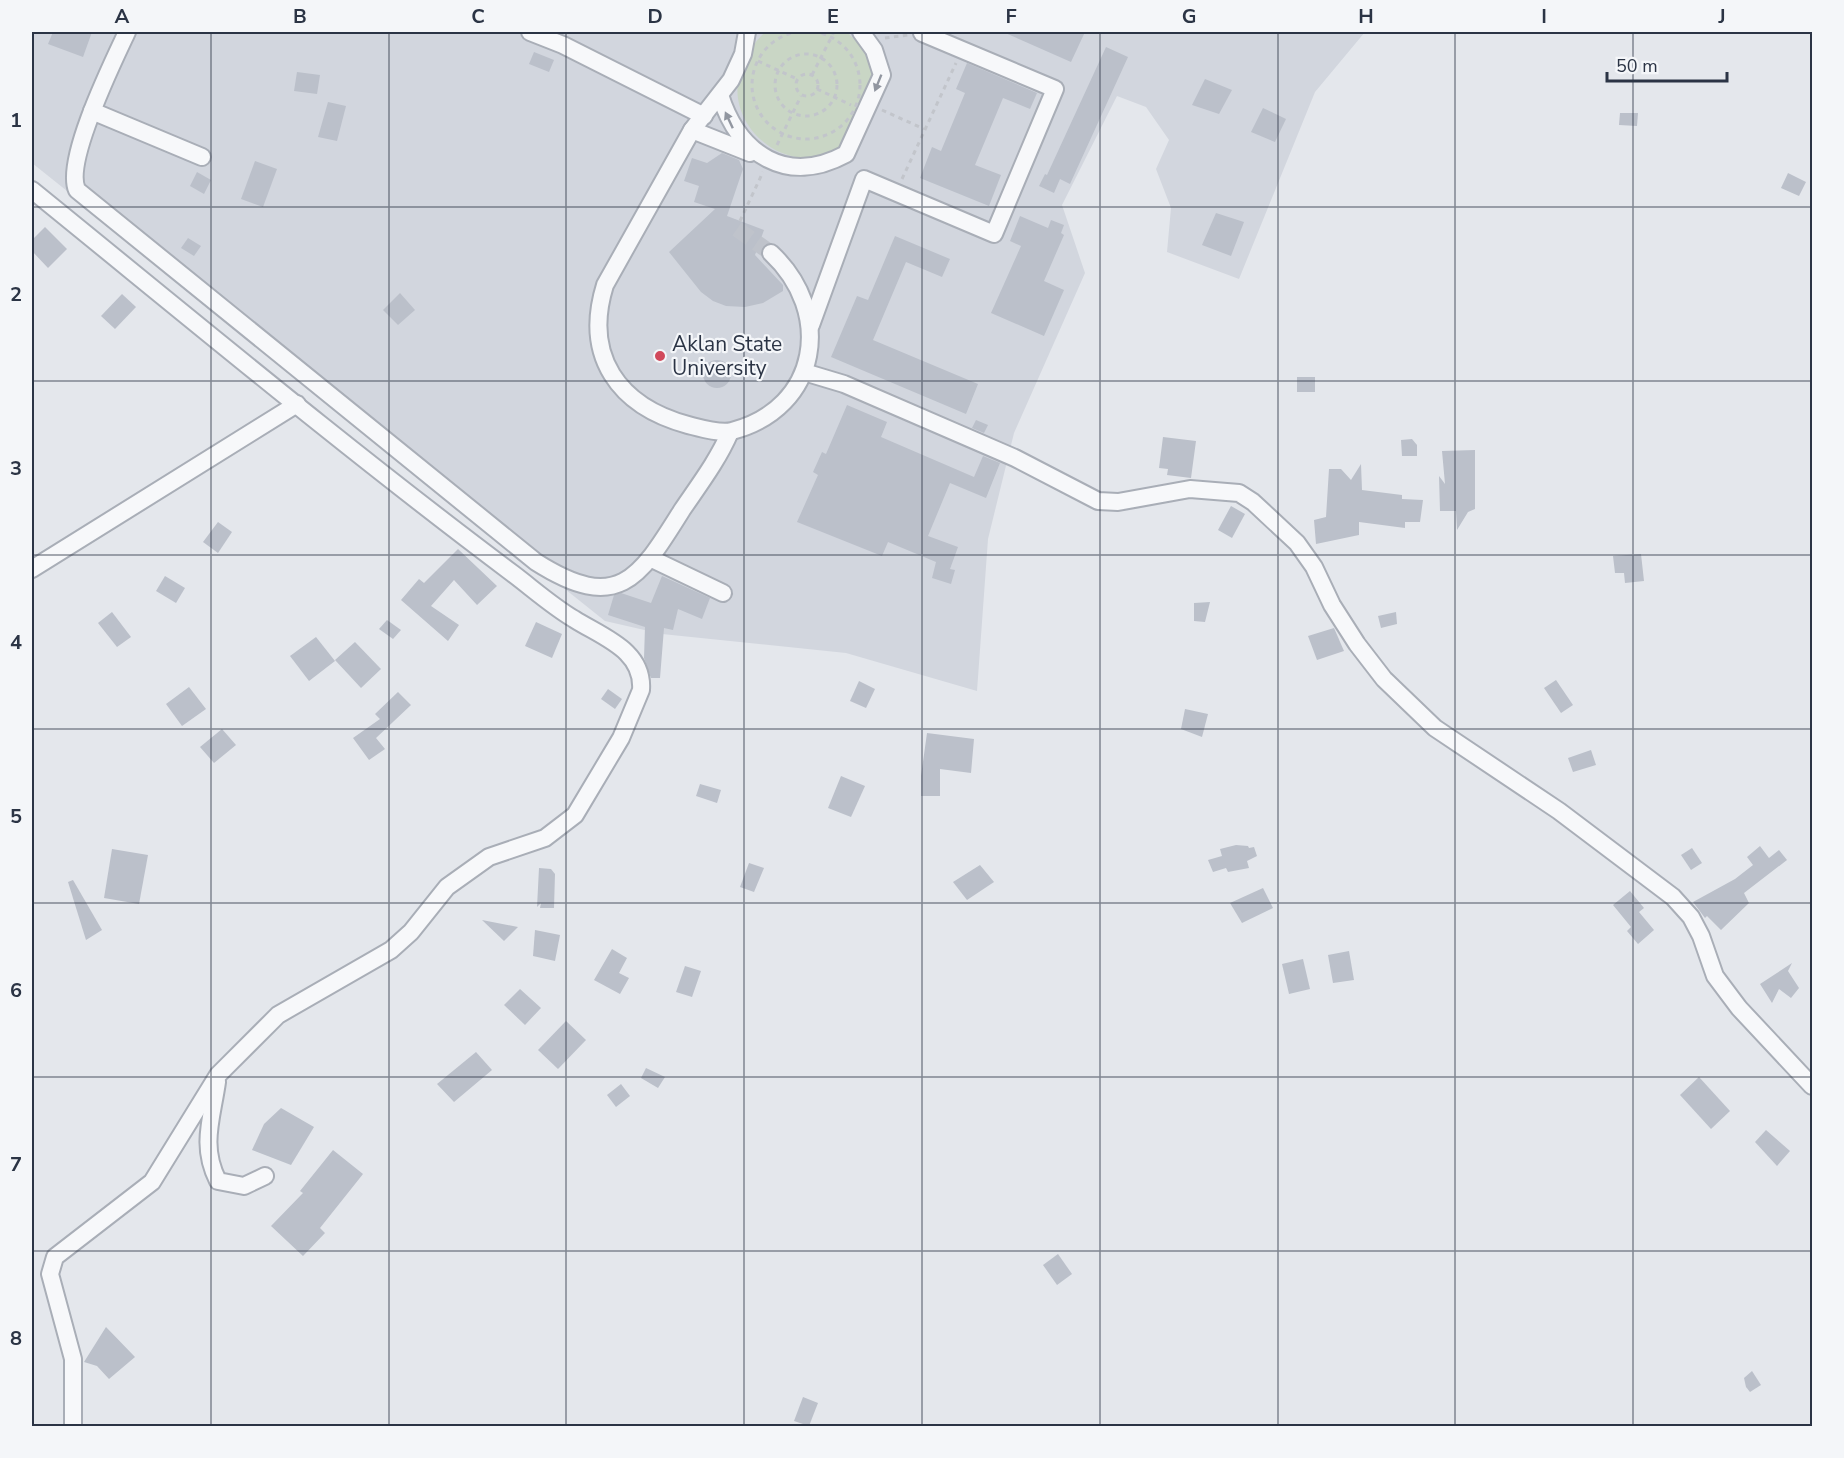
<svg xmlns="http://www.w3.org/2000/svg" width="1844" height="1458" viewBox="0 0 1844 1458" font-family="'Nunito Sans',sans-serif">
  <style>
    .built { fill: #d2d6de }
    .green { fill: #c9d6c5 }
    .building { fill: #bbc0ca }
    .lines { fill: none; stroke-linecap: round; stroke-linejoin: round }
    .minor-tunnel { stroke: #bfc3cb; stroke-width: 16; stroke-dasharray: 16 8; stroke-linecap: butt }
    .minor-casing { stroke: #a9aeb7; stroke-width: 20 }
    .path { stroke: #c2c5cb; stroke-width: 3; stroke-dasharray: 4.5 4.5; stroke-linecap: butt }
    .minor { stroke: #f7f8fa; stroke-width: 16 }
    .oneway { fill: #9196a0 }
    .grid { fill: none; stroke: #2b3445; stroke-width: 1.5; stroke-opacity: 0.55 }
    .poi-dot { fill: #d1495b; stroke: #f4f6f9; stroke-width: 2 }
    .labels { text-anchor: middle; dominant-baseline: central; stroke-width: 4.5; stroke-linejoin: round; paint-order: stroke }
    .poi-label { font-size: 21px; fill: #2b3445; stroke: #f4f6f9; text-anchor: start }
    .neatline { fill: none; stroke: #2b3445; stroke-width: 2 }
    .grid-label { font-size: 20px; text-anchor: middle; font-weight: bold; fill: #2b3445 }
  </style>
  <rect width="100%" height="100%" fill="#e4e7ec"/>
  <!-- built -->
  <polygon class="built" points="32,32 1365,32 1315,92 1239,279 1167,252 1171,208 1156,169 1169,140 1146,107 1117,96 1062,205 1085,273 1014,433 988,539 977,691 846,653 662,634 605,621 32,163"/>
  <!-- green -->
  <path class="green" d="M765 32H847L864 49 875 78 843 144C788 192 689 106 765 32Z"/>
  <!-- building -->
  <g class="building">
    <polygon points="53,32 92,32 83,57 48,44"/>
    <polygon points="1003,32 1085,32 1071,62"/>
    <polygon points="1106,47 1128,57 1070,184 1060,179 1054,193 1039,186 1045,174 1047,175"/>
    <polygon points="534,52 554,60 549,72 529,64"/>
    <polygon points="967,63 1037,93 1030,109 1003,98 975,165 1001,175 989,206 920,178 932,147 941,151 965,93 956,89"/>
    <polygon points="297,72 320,75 317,94 294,91"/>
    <polygon points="1205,79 1232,90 1219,114 1192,105"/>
    <polygon points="328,102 346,106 337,141 318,137"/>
    <polygon points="1263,108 1286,119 1275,142 1251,132"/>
    <polygon points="1620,113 1638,113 1637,126 1619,125"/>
    <polygon points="722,153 739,160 743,169 727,216 764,230 755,255 783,285 783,291 763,303 745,307 726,306 713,301 701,292 669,252 715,209 694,202 699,186 684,181 692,158 707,163"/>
    <polygon points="255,161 277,169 263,207 241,199"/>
    <polygon points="197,172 211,180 204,194 190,186"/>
    <polygon points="1788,173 1806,182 1799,196 1781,188"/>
    <polygon points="1216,213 1244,222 1231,256 1202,245"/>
    <polygon points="1020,216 1048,228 1051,220 1064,225 1061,233 1064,235 1044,281 1064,290 1044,336 991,313 1021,246 1010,241"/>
    <polygon points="45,227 67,249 48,268 32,251 32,240"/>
    <polygon points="895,236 950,259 942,277 906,262 873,340 978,384 966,414 831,357 857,296 868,300"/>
    <polygon points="188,238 201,246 194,256 181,248"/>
    <polygon points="400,293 415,310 398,325 383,310"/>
    <polygon points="122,294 136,307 115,329 101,316"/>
    <circle cx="717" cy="374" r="14"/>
    <rect x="1297" y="377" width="18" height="15"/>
    <polygon points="847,405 887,422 881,437 974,477 983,456 1000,463 986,498 950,483 928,536 958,547 950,569 955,570 951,584 932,578 936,562 888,542 882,556 797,522 818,475 813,472 822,452 826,454"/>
    <polygon points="976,420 988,425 984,433 972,428"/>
    <polygon points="1163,437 1196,441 1191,478 1167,475 1168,469 1159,468"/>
    <polygon points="1412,439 1417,445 1417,456 1402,456 1401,440"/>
    <polygon points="1475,450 1475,509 1468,512 1457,530 1456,511 1440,511 1439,476 1445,484 1442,451"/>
    <polygon points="1361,464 1362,490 1402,495 1402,499 1423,500 1420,522 1405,522 1405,528 1359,522 1359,535 1316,544 1314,520 1326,517 1329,469 1341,469 1351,480"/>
    <polygon points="1231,506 1245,514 1232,538 1218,530"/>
    <polygon points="218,522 232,532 218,553 203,542"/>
    <polygon points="458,549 497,586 477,605 454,580 431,606 459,625 448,641 401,600 419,579 424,583"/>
    <polygon points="1641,554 1644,581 1625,583 1624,573 1615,573 1613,556"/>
    <polygon points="165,576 185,588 176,603 156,591"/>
    <polygon points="662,576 710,598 702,619 678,609 673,630 664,628 660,678 651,678 644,658 645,627 608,615 614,595 621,593 651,603"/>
    <polygon points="1210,602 1205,622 1194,621 1194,603"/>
    <polygon points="112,612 131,637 117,647 98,623"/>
    <polygon points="1396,612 1397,624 1381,628 1378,616"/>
    <polygon points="387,620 401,630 393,639 379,629"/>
    <polygon points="536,622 562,634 552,658 525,646"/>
    <polygon points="1334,628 1344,651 1317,660 1308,636"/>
    <polygon points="316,637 335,661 309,681 290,656"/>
    <polygon points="355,642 381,669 361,688 335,660"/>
    <polygon points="1556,680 1573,705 1561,713 1544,688"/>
    <polygon points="859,681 875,689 866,708 850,701"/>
    <polygon points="189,687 206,709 182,726 166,704"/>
    <polygon points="608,689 622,699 615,709 601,699"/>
    <polygon points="398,692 411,705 376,738 385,749 369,760 353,738 380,719 375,714"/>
    <polygon points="1185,709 1208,714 1202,737 1181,729"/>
    <polygon points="222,729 236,745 214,763 200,747"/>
    <polygon points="927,733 974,739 971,773 940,769 940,796 921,796 921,776"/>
    <polygon points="1591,750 1596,765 1573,772 1568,758"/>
    <polygon points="841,776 865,786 851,817 828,808"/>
    <polygon points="700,784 721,790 717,803 696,796"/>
    <polygon points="1236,845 1248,846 1249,848 1254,847 1257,856 1247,861 1249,868 1228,872 1226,868 1213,872 1208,860 1222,856 1220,849"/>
    <polygon points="1760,846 1769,858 1779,850 1787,860 1744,893 1749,903 1721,930 1707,916 1705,918 1693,902 1735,879 1753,865 1747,857"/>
    <polygon points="1692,848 1702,863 1691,870 1681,855"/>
    <polygon points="112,849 148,855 139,904 104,898"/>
    <polygon points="749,863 764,868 754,892 740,887"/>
    <polygon points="980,865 994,882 967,900 953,882"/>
    <polygon points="539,868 551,869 555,874 554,908 540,908 541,903 537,907"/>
    <polygon points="73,880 102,930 86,940 68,882"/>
    <polygon points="1263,888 1273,908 1242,923 1230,903"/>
    <polygon points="1630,891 1644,908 1639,912 1654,930 1638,944 1627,931 1631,927 1613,905"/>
    <polygon points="482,920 518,927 504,941"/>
    <polygon points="535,930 560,935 555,961 533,956"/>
    <polygon points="612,949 627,958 619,973 629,978 620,994 594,980"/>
    <polygon points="1349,951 1354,980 1333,983 1328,955"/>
    <polygon points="1303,959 1310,989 1289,994 1282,964"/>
    <polygon points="1792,963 1788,971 1799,988 1791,998 1779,989 1772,1003 1760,984"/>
    <polygon points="685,966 701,971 692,997 676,992"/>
    <polygon points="520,989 541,1008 525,1025 504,1005"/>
    <polygon points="566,1021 586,1040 558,1069 538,1050"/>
    <polygon points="476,1052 492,1070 454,1102 437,1084"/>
    <polygon points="646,1068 665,1077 658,1088 641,1078"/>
    <polygon points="1699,1077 1730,1111 1711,1129 1680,1095"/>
    <polygon points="621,1084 630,1096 616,1107 607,1095"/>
    <polygon points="281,1108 314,1127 291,1165 252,1150 264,1124"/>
    <polygon points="1766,1130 1790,1151 1777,1166 1755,1142"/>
    <polygon points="333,1150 363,1174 320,1228 325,1233 303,1256 271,1226 303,1193 300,1191"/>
    <polygon points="1058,1254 1072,1274 1057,1285 1043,1265"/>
    <polygon points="106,1327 135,1357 109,1379 97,1366 84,1362"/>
    <polygon points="1752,1371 1761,1385 1750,1392 1746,1387 1744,1378"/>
    <polygon points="803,1397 818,1403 809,1426 794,1421"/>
  </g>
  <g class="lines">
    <!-- minor-tunnel -->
    <polyline class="minor-tunnel" points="737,229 771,253"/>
    <!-- minor casing -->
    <g class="minor-casing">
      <g id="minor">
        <path d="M127 32C113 62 64 161 77 190L536 562C618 614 639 579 682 510 699 485 718 460 730 432"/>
        <polyline points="530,32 563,45 704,116"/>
        <path d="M747 32 743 54 731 80 692 130 605 285C583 356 618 406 688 425 700 428 720 434 732 431 820 408 834 312 771 253"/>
        <path d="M720 95C739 155 787 186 846 154L882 75 874 50 861 32"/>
        <polyline points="92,111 202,157"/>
        <polyline points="692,130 750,153"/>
        <path d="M32 190C191 319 348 450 512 573 532 588 552 606 574 619 602 637 644 650 641 690L621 738 575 815 545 838 489 857 447 887 411 932 391 950 278 1015 218 1075 152 1182 55 1257 50 1274 73 1359V1426"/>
        <polyline points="811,325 864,179 994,234 1055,89 922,33"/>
        <polyline points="804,372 844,384 1015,458 1098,501 1118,502 1190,489 1239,493 1253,502 1297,543 1314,567 1332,605 1357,644 1384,679 1435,728 1559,811 1673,897 1691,917 1701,936 1715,976 1739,1008 1812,1086"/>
        <polyline points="652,559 723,593"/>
        <polyline points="32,569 297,404"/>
        <path d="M217 1082C212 1118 200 1146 218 1181L244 1186 265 1176"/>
      </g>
    </g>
    <!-- path -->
    <g class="path">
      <circle cx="806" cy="85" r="54"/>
      <polyline points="885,38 908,35"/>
      <circle cx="806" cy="85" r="31"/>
      <polyline points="758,61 797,79"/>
      <circle cx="807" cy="85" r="11"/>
      <polyline points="812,75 834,32"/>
      <polyline points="817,89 851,105"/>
      <polyline points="882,110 924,129"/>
      <polyline points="777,145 801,96"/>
      <polyline points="902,179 956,63"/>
      <polyline points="740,221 763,172"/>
    </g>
    <!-- minor -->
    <use href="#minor" class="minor"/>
  </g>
  <!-- one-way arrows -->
  <defs><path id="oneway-solid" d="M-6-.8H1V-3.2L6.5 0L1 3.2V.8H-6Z" transform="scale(1.5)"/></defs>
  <g class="oneway">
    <use href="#oneway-solid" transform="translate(878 83) rotate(112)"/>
    <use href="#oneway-solid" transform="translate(729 120) rotate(-115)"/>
  </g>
  <!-- grid -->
  <path class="grid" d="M211 32V1426M389 32V1426M566 32V1426M744 32V1426M922 32V1426M1100 32V1426M1278 32V1426M1455 32V1426M1633 32V1426M32 207H1812M32 381H1812M32 555H1812M32 729H1812M32 903H1812M32 1077H1812M32 1251H1812"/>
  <!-- markers -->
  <circle class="poi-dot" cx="660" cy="356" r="6"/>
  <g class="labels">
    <!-- poi labels -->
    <g class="poi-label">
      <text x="672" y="344">Aklan State<tspan x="672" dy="24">University</tspan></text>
    </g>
  </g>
  <!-- border -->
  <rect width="1844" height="1458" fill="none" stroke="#f4f6f9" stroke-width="66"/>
  <!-- scale -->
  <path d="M1607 72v9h120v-9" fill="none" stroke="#2b3445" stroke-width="3"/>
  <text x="1616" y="72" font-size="18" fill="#2b3445" stroke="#f4f6f9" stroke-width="4.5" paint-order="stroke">50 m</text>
  <rect x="33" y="33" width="1778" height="1392" class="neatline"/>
  <g class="grid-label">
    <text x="122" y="23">A</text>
    <text x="300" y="23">B</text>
    <text x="478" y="23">C</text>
    <text x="655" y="23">D</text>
    <text x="833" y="23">E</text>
    <text x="1011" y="23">F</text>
    <text x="1189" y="23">G</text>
    <text x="1366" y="23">H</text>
    <text x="1544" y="23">I</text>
    <text x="1722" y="23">J</text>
    <text x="16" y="127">1</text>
    <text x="16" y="301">2</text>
    <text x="16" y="475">3</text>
    <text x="16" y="649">4</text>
    <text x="16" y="823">5</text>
    <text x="16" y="997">6</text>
    <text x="16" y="1171">7</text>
    <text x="16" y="1345">8</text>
  </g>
</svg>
